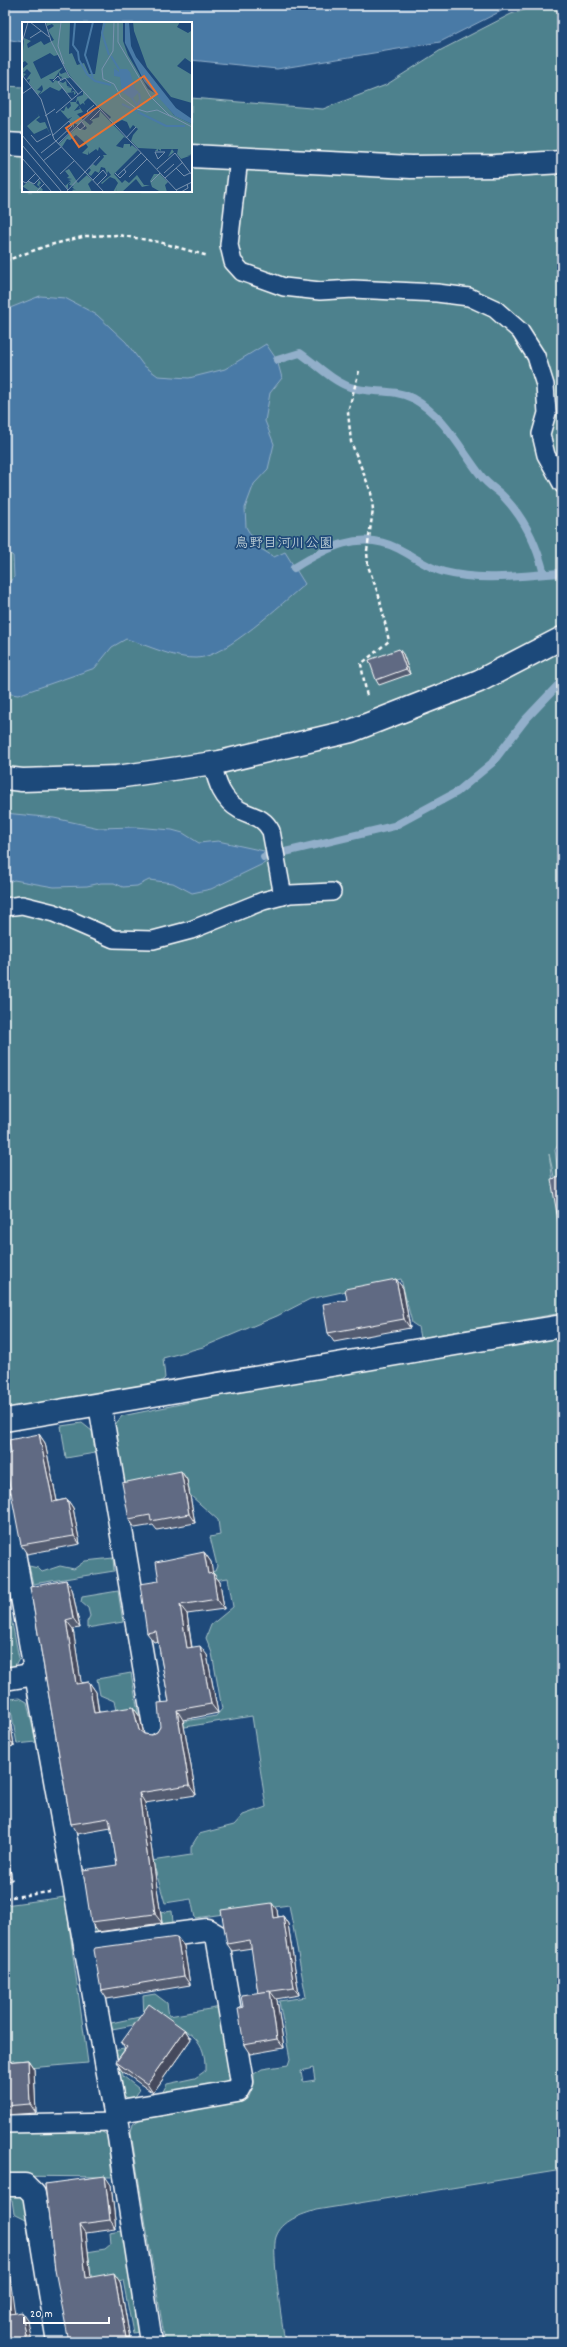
<svg xmlns="http://www.w3.org/2000/svg" width="567" height="2347" viewBox="0 0 567 2347" font-family="Dekko,'Klee One',sans-serif">
  <style>
    .green { fill: #4e818d; stroke: #a6c0c6; fill-rule: evenodd }
    .water { fill: #497aa6; stroke: #92afca }
    .lines { fill: none; stroke-linecap: round; stroke-linejoin: round }
    .stream { stroke: #92afca; stroke-width: 8 }
    .service-casing { stroke: #fff; stroke-width: 20 }
    .minor-casing { stroke: #fff; stroke-width: 25 }
    .tertiary-casing { stroke: #fff; stroke-width: 25 }
    .path { stroke: #fff; stroke-width: 2.5; stroke-dasharray: 4 3; stroke-linecap: butt }
    .service { stroke: #1f4a7a; stroke-width: 17 }
    .minor { stroke: #1f4a7a; stroke-width: 22 }
    .tertiary { stroke: #1f4a7a; stroke-width: 22 }
    .wall { fill: #535b71; stroke: #fff }
    .shaded-wall { fill: #444a5c; stroke: #fff }
    .building { fill: #616a83; stroke: #fff }
    .labels { text-anchor: middle; dominant-baseline: central; stroke-width: 3.5; stroke-linejoin: round; paint-order: stroke }
    .park-label { font-size: 14px; fill: #d3e0e2; stroke: #1f4a7a }
    .inset-river { fill: none; stroke: #497aa6; stroke-width: 2 }
    .inset-road { fill: none; stroke: #7992af; stroke-width: 1 }
    .view { fill: #eb7230; fill-opacity: 0.15; stroke: #eb7230; stroke-width: 2 }
    .inset-edge { fill: none; stroke: #fff; stroke-width: 2 }
  </style>
  <rect width="100%" height="100%" fill="#1f4a7a"/>
  <filter id="ink" filterUnits="userSpaceOnUse"><feTurbulence type="fractalNoise" baseFrequency=".025" numOctaves="2"/><feDisplacementMap in="SourceGraphic" scale="8" xChannelSelector="R" yChannelSelector="G"/><feConvolveMatrix kernelMatrix="1 2 1 2 8 2 1 2 1" color-interpolation-filters="sRGB"/></filter>
  <g filter="url(#ink)">
    <!-- green -->
    <g class="green">
      <polygon points="541,5 562,5 562,1139 555,1150 559,1180 555,1181 549,1154 562,1242 562,1313 420,1338 418,1327 412,1323 401,1279 310,1299 277,1316 203,1347 163,1358 165,1378 157,1385 5,1411 5,86 23,87 23,191 191,191 191,98 323,109 386,85 441,50 511,14"/>
      <path d="M562 1337V2170L316 2210C301 2215 282 2220 276 2237 271 2251 282 2323 285 2342H165L131 2133 133 2124 142 2118 248 2099 254 2084V2074L262 2069 288 2065 290 2059 279 2001 306 1997 289 1905 195 1918 191 1899 165 1903 155 1869 121 1873 97 1923 172 1911 173 1923 98 1935 89 1927 79 1872 191 1855V1847L199 1834 234 1825 243 1815 266 1807 252 1716 179 1728V1722L216 1716 222 1709 212 1653 206 1638 211 1625 233 1607 228 1578 169 1587 171 1582 215 1571 217 1566 210 1537 220 1535 218 1520 182 1488 124 1485 114 1426 122 1416 195 1401 216 1393ZM313 2068 315 2080 303 2082 301 2071Z"/>
      <polygon points="82,1423 92,1431 95,1453 66,1458 61,1426"/>
      <polygon points="113,1558 114,1571 33,1584 29,1566 38,1568 42,1572 60,1566 74,1569 85,1561"/>
      <polygon points="5,1588 19,1658 13,1669 5,1670"/>
      <polygon points="118,1591 123,1622 87,1628 87,1622 90,1616 88,1608 81,1602 82,1597"/>
      <polygon points="131,1673 139,1717 118,1720 114,1701 100,1695 97,1679"/>
      <polygon points="20,1698 27,1702 36,1742 17,1744 9,1699"/>
      <polygon points="65,1897 88,2063 5,2070 5,1905"/>
      <path d="M155 1994 167 2003 169 2016 221 2007 233 2072 226 2084 161 2095 167 2084 195 2078 205 2071C206 2038 191 2034 166 2019L112 2029 111 2023 144 2016 143 1996Z"/>
      <polygon points="124,2049 128,2057 122,2066 123,2076 138,2088 139,2091 132,2101 119,2092 113,2051"/>
      <polygon points="98,2129 107,2135 112,2177 5,2176 5,2131"/>
      <polygon points="18,2193 29,2201 36,2244 30,2245 26,2220 14,2214 12,2200 5,2198 5,2194"/>
      <polygon points="122,2231 139,2332 133,2333 123,2280 63,2290 57,2257 105,2249 111,2244 110,2233"/>
    </g>
    <!-- water -->
    <g class="water">
      <polygon points="5,5 513,5 440,42 277,69 191,60 191,23 23,23 23,42 5,39"/>
      <path d="M40 296 65 298 97 315 126 342 143 365 158 376 189 378 225 369 266 344 277 360 282 378 270 393 265 421 274 444 268 469 254 484 245 508 246 527 258 547 274 557 285 552 305 584C282 603 226 657 197 658 174 659 148 645 126 639L112 647 95 668 18 695 5 693V587L14 577 13 556 5 550V310Z"/>
      <polygon points="5,813 54,818 99,828 135,827 172,830 183,833 199,843 218,841 264,851 265,863 211,889 192,893 173,883 149,880 137,886 123,887 114,883 101,883 87,886 54,887 14,880 5,883"/>
    </g>
    <g class="lines">
      <!-- stream -->
      <g class="stream">
        <path d="M277 360 300 353C316 364 331 380 350 387 370 394 393 388 412 398 445 416 460 449 482 477 488 485 497 490 504 497 525 519 537 545 544 574"/>
        <path d="M294 568C326 548 360 529 399 549 413 556 428 568 444 572 484 582 522 575 562 573"/>
        <polyline points="264,857 394,826 457,792 492,763 525,720 562,681"/>
      </g>
      <!-- service casing -->
      <g class="service-casing">
        <g id="service">
          <polyline points="239,158 229,245 233,262 242,272 284,287 320,291 353,289 437,293 469,297 495,309 520,331 536,356 545,385 547,413 541,434 546,455 562,484"/>
          <path d="M212 763C217 783 222 800 240 810 253 817 263 816 271 831L283 896"/>
          <polyline points="5,907 22,905 54,913 114,939 153,940 191,930 263,901 290,894 332,892"/>
          <polyline points="5,2124 116,2122"/>
        </g>
      </g>
      <!-- minor casing -->
      <g class="minor-casing">
        <g id="minor">
          <polyline points="5,144 23,145"/>
          <polyline points="191,156 411,167 495,166 562,162"/>
          <polyline points="5,778 22,780 117,777 220,762 351,731 479,681 562,638"/>
          <polyline points="100,1405 155,1732"/>
          <polyline points="5,1503 115,2112 151,2342"/>
          <polyline points="5,1679 36,1674"/>
          <polyline points="85,1946 207,1930 217,1936 242,2082 237,2091 115,2112"/>
          <polyline points="5,2185 25,2185 34,2194 58,2342"/>
        </g>
      </g>
      <!-- tertiary casing -->
      <g class="tertiary-casing">
        <polyline id="tertiary" points="5,1420 562,1326"/>
      </g>
      <!-- path -->
      <g class="path">
        <polyline points="5,261 46,246 86,236 118,235 159,242 208,256"/>
        <polyline points="359,371 348,412 351,442 371,492 373,510 367,551 368,566 379,596 389,641 361,664 367,697"/>
        <polyline points="5,1898 50,1892"/>
      </g>
      <!-- service -->
      <use href="#service" class="service"/>
      <!-- minor -->
      <use href="#minor" class="minor"/>
      <!-- tertiary -->
      <use href="#tertiary" class="tertiary"/>
    </g>
    <!-- wall -->
    <g class="wall">
      <polygon points="403,654 410,674 379,685 376,680"/>
      <polygon points="396,1279 403,1288 410,1328 334,1342 328,1333 347,1300"/>
      <polygon points="39,1434 45,1443 57,1501 67,1499 73,1508 80,1544 27,1554 21,1545 11,1453"/>
      <polygon points="181,1471 187,1480 195,1523 157,1530 153,1525 135,1528 129,1519"/>
      <polygon points="204,1552 211,1562 212,1573 213,1573 220,1582 224,1609 187,1614 192,1647 207,1655 218,1713 183,1720 196,1795 145,1803 162,1923 98,1932 91,1922 117,1865 111,1828 77,1834 71,1824 30,1587 72,1589 80,1628 73,1629 81,1683 89,1682 96,1692 99,1712 140,1717 144,1734 151,1735 157,1732 160,1727 169,1702 158,1641 154,1642 147,1633 159,1581"/>
      <polygon points="5,1695 7,1698 14,1746 5,1748"/>
      <polygon points="5,1848 7,1851 12,1880 5,1881"/>
      <polygon points="277,1910 278,1917 283,1916 288,1924 299,1995 276,1999 277,2000 284,2048 250,2054 244,2045 243,2007 258,1993 252,1948 232,1951 227,1944"/>
      <polygon points="184,1946 190,1985 107,1999 101,1990"/>
      <polygon points="185,2030 191,2039 153,2093 122,2071 116,2062 125,2049 121,2043"/>
      <polygon points="28,2060 34,2069 36,2113 5,2115 5,2062"/>
      <polygon points="45,2184 111,2185 116,2229 86,2233 91,2278 120,2282 130,2339 55,2270"/>
      <polygon points="5,2221 8,2237 5,2237"/>
    </g>
    <!-- shaded-wall -->
    <g class="shaded-wall">
      <polygon points="399,649 403,654 410,674 406,669"/>
      <polygon points="396,1279 403,1288 410,1328 404,1319"/>
      <polygon points="39,1434 45,1443 59,1511 53,1502"/>
      <polygon points="181,1471 187,1480 195,1523 189,1514"/>
      <polygon points="67,1499 73,1508 80,1544 74,1536"/>
      <polygon points="204,1552 211,1562 214,1583 208,1574"/>
      <polygon points="213,1573 220,1582 224,1609 217,1599"/>
      <polygon points="66,1580 72,1589 80,1628 73,1618"/>
      <polygon points="180,1605 187,1614 193,1658 187,1648"/>
      <polygon points="66,1620 73,1629 83,1694 76,1684"/>
      <polygon points="200,1646 207,1655 218,1713 211,1704"/>
      <polygon points="89,1682 96,1692 100,1723 94,1713"/>
      <polygon points="5,1695 7,1698 14,1746 8,1738 5,1718"/>
      <polygon points="133,1707 140,1717 145,1740 139,1730"/>
      <polygon points="177,1710 183,1720 196,1795 189,1785"/>
      <polygon points="139,1793 145,1803 162,1923 155,1914"/>
      <polygon points="5,1848 7,1851 12,1880 6,1872"/>
      <polygon points="272,1903 277,1910 279,1925 274,1918"/>
      <polygon points="283,1916 288,1924 299,1995 294,1988"/>
      <polygon points="177,1937 184,1946 190,1985 184,1976"/>
      <polygon points="270,1991 277,2000 284,2048 277,2039"/>
      <polygon points="185,2030 191,2039 153,2093 147,2084"/>
      <polygon points="28,2060 34,2069 36,2113 30,2104"/>
      <polygon points="105,2176 111,2185 116,2229 110,2220"/>
      <polygon points="5,2221 8,2237 5,2233"/>
      <polygon points="80,2224 86,2233 92,2287 86,2278"/>
      <polygon points="5,2239 16,2323 10,2314 5,2277"/>
      <polygon points="114,2273 120,2282 130,2339 133,2342 129,2342 126,2338"/>
      <polygon points="22,2312 28,2321 32,2342 27,2342"/>
    </g>
    <!-- building -->
    <g class="building">
      <polygon points="399,649 406,669 376,680 369,660"/>
      <polygon points="562,1177 562,1243 551,1179"/>
      <polygon points="396,1279 404,1319 328,1333 323,1304 347,1300 345,1289"/>
      <polygon points="39,1434 53,1502 67,1499 74,1536 21,1545 5,1461 5,1455 11,1453 9,1440"/>
      <polygon points="181,1471 189,1514 151,1521 150,1515 129,1519 122,1483"/>
      <polygon points="204,1552 208,1574 213,1573 217,1599 180,1605 187,1648 200,1646 211,1704 177,1710 189,1785 139,1793 155,1914 91,1922 83,1870 117,1865 109,1818 71,1824 30,1587 66,1580 73,1618 66,1620 76,1684 89,1682 94,1713 133,1707 139,1730 144,1734 151,1735 157,1732 160,1727 158,1703 169,1702 156,1631 147,1633 140,1584 159,1581 156,1562"/>
      <polygon points="5,1718 8,1738 5,1738"/>
      <polygon points="272,1903 274,1918 283,1916 294,1988 258,1993 250,1940 227,1944 221,1910"/>
      <polygon points="177,1937 184,1976 101,1990 94,1950 95,1948"/>
      <polygon points="270,1991 277,2039 244,2045 238,2009 243,2007 241,1995"/>
      <polygon points="149,2004 185,2030 147,2084 116,2062 127,2047 121,2043"/>
      <polygon points="28,2060 30,2104 5,2106 5,2062"/>
      <polygon points="105,2176 110,2220 80,2224 86,2278 114,2273 126,2338 129,2337 130,2342 69,2342 55,2270 45,2184"/>
      <polygon points="5,2277 10,2314 22,2312 27,2342 5,2342"/>
    </g>
  </g>
  <g class="labels">
    <!-- park labels -->
    <g class="park-label">
      <text x="284" y="544">鳥野目河川公園</text>
    </g>
  </g>
  <!-- overview -->
  <g transform="translate(22 22)">
    <rect width="170" height="170" fill="#1f4a7a"/>
    <path d="M24 0H48L47 32 50 31 55 43 62 41 67 52H73L81 0H101V19L106 33 126 67 136 73 152 93 170 102V132L165 134 170 133 159 137 155 132 156 127H150L152 130 146 135 150 127H139V129L136 127V129H133L135 127 116 126 109 119 111 113 116 107 111 103 108 107 105 100 100 98 92 102 87 98 89 95 66 76 62 80 63 83 61 81 58 83 56 78 54 81 57 83 52 89 58 87 57 84 61 90 55 92 61 98 56 103 52 101V106L47 98 50 95 46 97 38 88 42 89 44 84 46 87 49 84 48 80H54L55 75 61 73V70L48 54 36 33 32 34 28 31 11 40 19 57 41 45 37 50 39 52 44 50 48 56 39 57 40 55 37 54V50L32 57H27L31 61 33 58 41 61 44 59 45 64H48L45 65 50 66 49 70 52 69 54 71 52 73V70L45 71 40 66 37 69 28 65 17 73 20 69 21 67 20 63 15 68 19 69 16 73 7 61 8 57 4 58 9 51 5 47 1 51 4 52 1 55 0 52V47L6 42 3 39 0 41 2 16 9 19 5 22 6 26 19 19 22 23 32 18 26 8 32 4 30 2 25 4ZM111 0H158L155 5 166 11 169 9 170 41 163 36 155 44 170 53V81L149 75 125 45 112 9ZM78 89 105 117 102 115 94 124 101 126 102 122H108V125L110 123 116 128 92 152 100 161 103 158 107 161 115 153 122 163H128L120 165 114 157 100 170 95 169 94 165 95 170H91L96 161 93 157 88 155 80 162 79 161 89 153 86 149 85 152 83 146 79 145 77 151 73 149 69 154 66 152 69 148 67 146 71 142 74 144 82 135 81 133H85L77 125 76 129 74 127 67 132V129L66 133 60 131 66 125 64 122 60 125 63 121 54 113 48 118 45 117 40 125 37 122 54 106 63 108 65 106 60 100 62 98 68 103 71 100 69 98 77 95ZM15 91 18 95 14 98 18 101 23 100 28 112 25 106 12 112 5 104 17 94ZM47 147 56 161 65 153 70 158 66 162 70 170H52L50 168 54 167H52L50 165 52 164 47 163 49 160 46 162V167L43 164 49 159 46 158 50 157 45 156 47 154 43 149ZM132 152H138L146 160 143 163 145 170H134L137 169 130 165 128 159ZM17 158 19 161 17 163 21 168 19 170H9L0 164V159L1 164 7 159 16 166 18 165 15 163Z" fill="#4e818d"/>
    <path d="M103 0H107L109 24 114 35 154 86 170 97V102L153 94 122 59 103 21ZM92 46 97 50V47H105L108 50 113 67 117 70 110 77 100 70 98 55 92 54Z" fill="#497aa6"/>
    <path class="inset-river" d="M53 0 51 23 56 30 57 38 65 52 73 59 89 63M83 0 80 11 87 33M89 34 97 47M71 55 63 33 71 0M110 76 117 86M100 82 115 89M115 85 118 77 117 71M116 90 144 104H163"/>
    <path class="inset-road" d="M8 0 27 15M23 0 29 19 47 54 156 170M39 0 36 24 42 42M92 0 91 29 80 47 81 57 92 62 99 75 115 87 125 90 135 88 150 95M96 0V20L128 74 147 93 170 105M8 16 19 9M0 21 6 0M0 53 19 77 32 117 82 170M31 59 36 54 39 58M0 72 10 65M50 78 36 60 43 56 56 72M34 91 60 69M67 92 65 89 72 83M23 94 33 87M68 98 78 88M55 105 58 108 63 104 60 100M0 113 46 168M9 113 15 120 29 112M30 114 47 99 50 104 34 119M104 116 114 105M36 122 75 85M0 123 40 170M133 130H143L136 137ZM19 131 34 119M0 136 30 170M21 139 39 125M154 146 162 154 168 151M135 147 153 131 170 153M63 150 78 134M93 151 98 156 104 150 102 147M142 151 152 142M38 152 52 139M95 154 119 131M107 155 125 137M143 156 161 140M71 158 81 148 85 153 75 163M0 159 4 161 14 151M6 159 12 162 18 156M129 160 138 151M154 168 170 160M14 170 23 161M44 170 63 150M159 170 166 166 165 162"/>
    <path class="view" d="M122 54 135 72 57 125 44 106Z"/>
    <rect width="170" height="170" class="inset-edge"/>
  </g>
  <!-- margin -->
  <rect width="567" height="2347" fill="none" stroke="#1f4a7a" stroke-width="20"/>
  <rect x="10" y="10" width="547" height="2327" fill="none" stroke="#fff" stroke-width="1.5" filter="url(#ink)"/>
  <!-- scale -->
  <path d="M24 2317v6h85v-6" fill="none" stroke="#ffffff" stroke-width="2"/>
  <text x="30" y="2317" font-size="12" fill="#ffffff" stroke="#1f4a7a" stroke-width="3" paint-order="stroke">20 m</text>
</svg>
